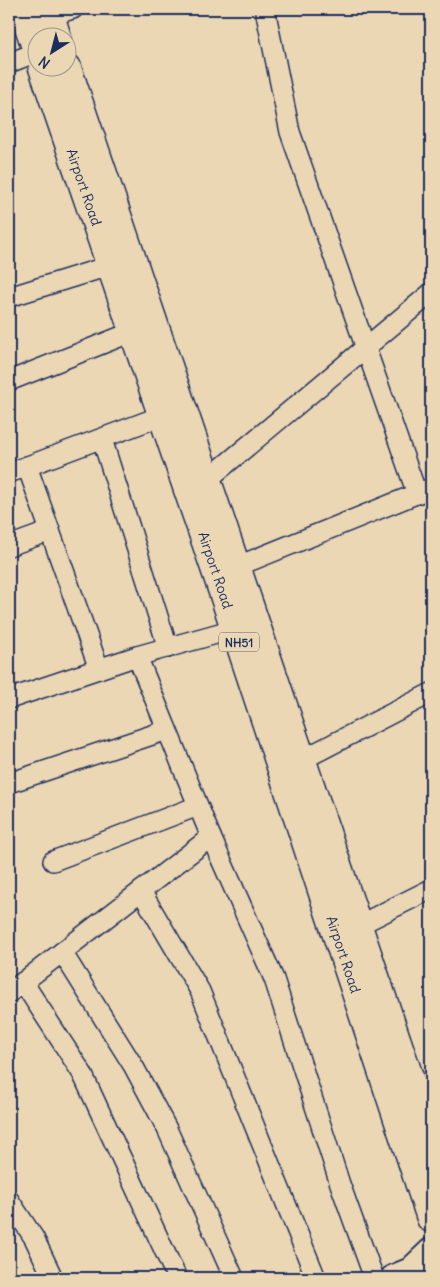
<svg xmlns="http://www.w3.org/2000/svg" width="440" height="1287" viewBox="0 0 440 1287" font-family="Delius,sans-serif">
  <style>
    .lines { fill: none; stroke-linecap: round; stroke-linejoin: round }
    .street-casing { stroke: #1b2f5e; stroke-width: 22 }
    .secondary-casing { stroke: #1b2f5e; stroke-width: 30 }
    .highway-casing { stroke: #1b2f5e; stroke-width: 31 }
    .street { stroke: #ecd7b5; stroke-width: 19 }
    .secondary { stroke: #ecd7b5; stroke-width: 26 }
    .highway { stroke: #ecd7b5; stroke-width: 28 }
    .labels { text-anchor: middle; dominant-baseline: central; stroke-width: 4.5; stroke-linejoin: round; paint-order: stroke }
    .shield { fill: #ecd7b5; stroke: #5a6178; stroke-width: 1 }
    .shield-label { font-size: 12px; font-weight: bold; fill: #1b2f5e }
    .street-label { font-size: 14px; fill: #1b2f5e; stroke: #ecd7b5 }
  </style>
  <rect width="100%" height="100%" fill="#ecd7b5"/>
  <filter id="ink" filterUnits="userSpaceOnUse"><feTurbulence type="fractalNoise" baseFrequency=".02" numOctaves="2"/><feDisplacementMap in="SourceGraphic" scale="10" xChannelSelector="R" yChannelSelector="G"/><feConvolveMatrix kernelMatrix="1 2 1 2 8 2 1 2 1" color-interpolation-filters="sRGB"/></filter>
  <g filter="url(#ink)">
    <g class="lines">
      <!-- street casing -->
      <g class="street-casing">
        <g id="street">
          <polyline points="265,9 290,132 417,494"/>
          <polyline points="50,16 73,9"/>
          <polyline points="9,63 37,52"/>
          <polyline points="9,297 112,265"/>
          <polyline points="9,381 132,332"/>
          <polyline points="102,439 168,648"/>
          <polyline points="27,466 99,669"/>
          <polyline points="9,473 161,416"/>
          <polyline points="207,480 431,293"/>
          <polyline points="9,546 50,531"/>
          <polyline points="238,566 431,488"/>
          <polyline points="9,699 137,656"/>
          <polyline points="292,765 431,693"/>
          <polyline points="9,783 167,730"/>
          <polyline points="211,837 137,656 234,629"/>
          <polyline points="53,861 198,806"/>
          <polyline points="141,891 200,991 316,1278"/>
          <polyline points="347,931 431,889"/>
          <polyline points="62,952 134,1067 167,1129 234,1278"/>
          <polyline points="23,982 82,1073 177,1278"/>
          <polyline points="9,993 211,837 274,979 340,1184 374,1278"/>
          <polyline points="9,1200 34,1238 53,1278"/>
        </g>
      </g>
      <!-- secondary casing -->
      <g class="secondary-casing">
        <polyline id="secondary" points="394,1278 411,1271 431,1252"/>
      </g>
      <!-- highway casing -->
      <g class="highway-casing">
        <g id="highway">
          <polyline points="23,9 38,53"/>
          <polyline points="48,9 57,38"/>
          <path id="s1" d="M43 68 217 574 431 1218"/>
          <polyline points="67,68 431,1142"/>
        </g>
      </g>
      <!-- street -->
      <use href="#street" class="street"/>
      <!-- secondary -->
      <use href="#secondary" class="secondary"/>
      <!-- highway -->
      <use href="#highway" class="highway"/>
    </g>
  </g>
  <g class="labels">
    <!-- shield labels -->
    <rect class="shield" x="219" y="632.5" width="40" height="19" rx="4"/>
    <g class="shield-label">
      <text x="239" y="642">NH51</text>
    </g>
    <!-- street labels -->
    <g class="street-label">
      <text stroke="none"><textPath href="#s1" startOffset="126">Airport Road</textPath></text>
      <text stroke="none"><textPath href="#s1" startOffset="531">Airport Road</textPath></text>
      <text stroke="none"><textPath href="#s1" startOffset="936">Airport Road</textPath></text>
    </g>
  </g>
  <!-- margin -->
  <rect width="440" height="1287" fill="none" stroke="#ecd7b5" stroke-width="30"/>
  <rect x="15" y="15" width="410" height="1257" fill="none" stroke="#1b2f5e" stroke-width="2" filter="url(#ink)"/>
  <!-- north arrow -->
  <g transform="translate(52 52) rotate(216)"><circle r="24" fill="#ecd7b5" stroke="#989492"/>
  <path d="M0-4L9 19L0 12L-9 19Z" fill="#1b2f5e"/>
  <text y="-8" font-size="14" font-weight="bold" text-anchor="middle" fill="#1b2f5e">N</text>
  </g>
</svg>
